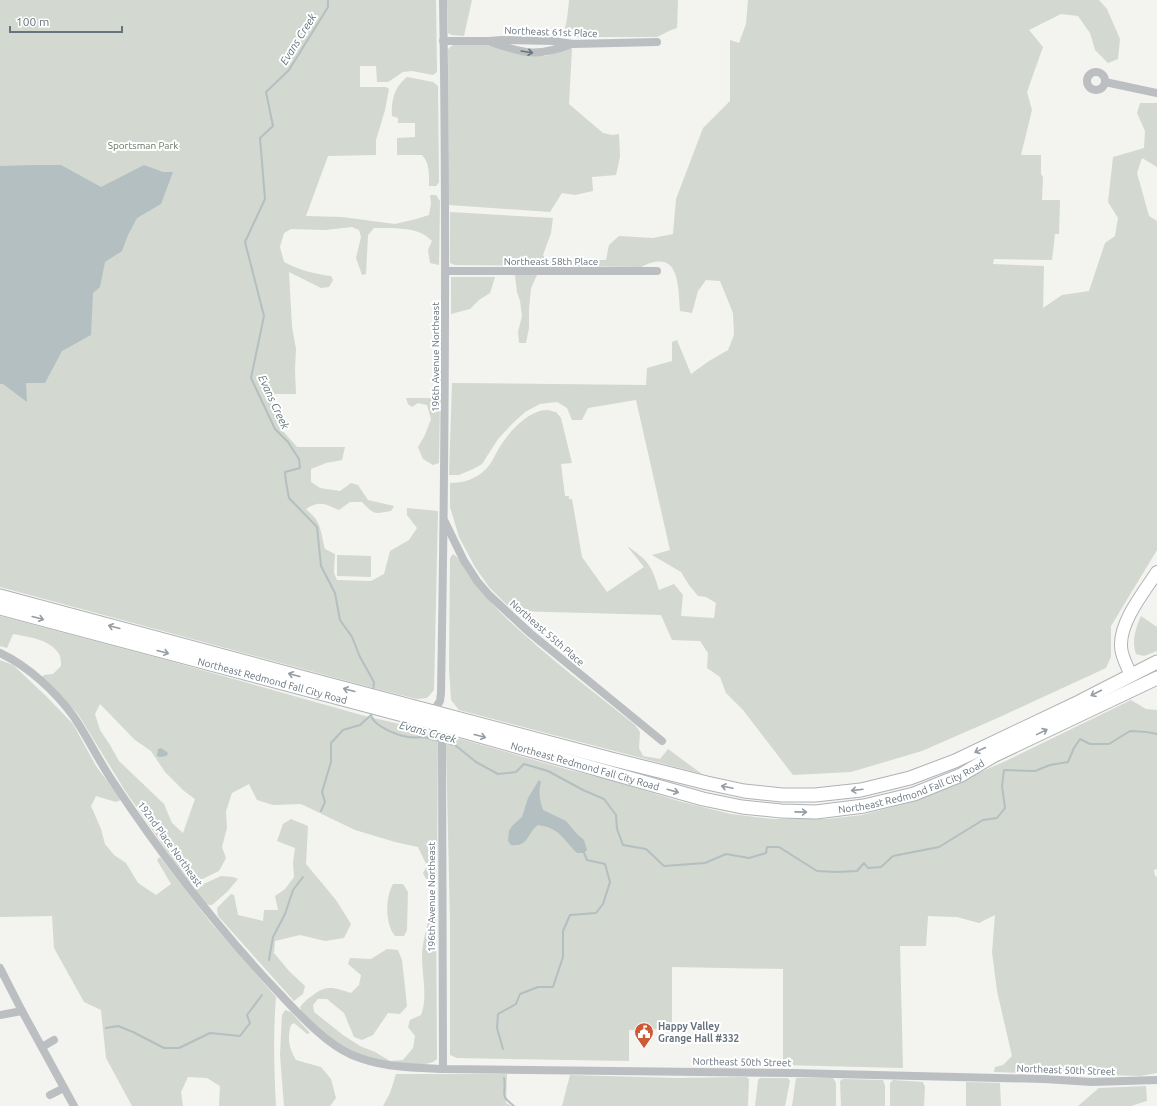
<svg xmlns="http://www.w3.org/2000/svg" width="1157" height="1106" viewBox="0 0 1157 1106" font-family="Ubuntu,sans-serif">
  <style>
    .green { fill: #d3d8d0; fill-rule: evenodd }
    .water { fill: #b4bfc2 }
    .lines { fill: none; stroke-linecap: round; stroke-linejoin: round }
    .stream { stroke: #b4bfc2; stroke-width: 2 }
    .secondary-casing { stroke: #b0b4b8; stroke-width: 14 }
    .primary-casing { stroke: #afb3b6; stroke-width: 15 }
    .street { stroke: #bbbfc1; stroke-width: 8 }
    .secondary { stroke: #fff; stroke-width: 12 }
    .primary { stroke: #fff; stroke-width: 13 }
    .oneway { stroke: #66737d }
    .oneway2 { stroke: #949da4 }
    .labels { text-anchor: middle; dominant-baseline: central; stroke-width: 4; stroke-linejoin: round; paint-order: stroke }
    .street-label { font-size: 10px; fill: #66737d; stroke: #fff }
    .park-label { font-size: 10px; fill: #687664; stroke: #fff }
    .poi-label { font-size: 10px; font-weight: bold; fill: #66737d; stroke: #fff; text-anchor: start }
    .water-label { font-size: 11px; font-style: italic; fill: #62747b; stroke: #fff }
  </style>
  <rect width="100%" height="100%" fill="#f3f3f0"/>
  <!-- green -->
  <g class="green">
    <path d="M0 0H436L437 72 433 75 412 71 403 72 388 82H377L376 66H360V87H386L389 89 385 110 376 140V155L328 156 306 216 342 217 395 224 416 219 429 215 431 203 430 195H436L440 201 439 265 430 263 428 250 432 241C419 226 393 228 374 228L368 235 366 274 362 275 356 258 361 237 359 230 352 227 325 230 291 229 284 233 280 247 284 262C299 270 314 274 331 276L333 280 329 287 321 288 289 272 292 327 296 349 295 370 296 394H270L282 430 297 447H345L342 460 326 463 311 469V482L320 488 340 491 351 483 358 485 368 500 394 506 391 511C374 514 374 515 362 502H350L339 510C325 504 320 500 306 509 310 513 315 517 317 521 322 530 322 540 325 549L335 554 334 573 337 580 371 581 384 574 390 551 409 540 417 528 407 515V508L438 511 434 690 427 698 417 699 377 689 0 587Z"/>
    <polygon points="447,0 472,0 464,36 452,35 448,33"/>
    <path d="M569 0H678L677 28 671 30 657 37H561C567 30 568 10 569 0Z"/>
    <path d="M748 0H1099L1107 9 1120 39 1118 59 1108 63 1095 50 1090 33 1078 16 1061 14 1029 30 1043 47 1027 92 1032 110 1021 155H1041V174L1043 177 1042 200H1060L1059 234H1055L1052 260 994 259 993 264 1044 266 1043 308 1062 295 1089 291 1105 243 1115 236 1118 218 1108 202 1113 157 1144 148 1145 131 1137 113 1140 103H1157V167L1142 158 1137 173 1149 216 1157 221V550L1111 626V657L1106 668 1002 716 922 751 851 772 793 775 743 710 726 693 720 677 707 668 708 653 700 641 672 640 661 615 513 611 489 587 475 567 459 537 450 507V483C464 483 476 479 486 469 493 462 496 452 501 445 510 431 529 410 547 410 550 410 553 412 556 412L561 418 572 463 561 464 565 496H569V499H572L582 557 607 592 644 567 627 546C648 560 652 566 659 590L674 584 683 595 681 616 714 618 716 603 706 597 698 596 689 585 681 572 652 555 670 550 636 400 588 408 582 420H572L567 408 557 402 540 404 525 412 512 424 498 439 482 464 473 469 459 475H449L452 383 646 385 647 368 672 361V342L677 340 691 374 709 361 728 350 734 335 733 313 720 281 706 280 698 291 692 313 680 311C678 285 680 247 641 267L455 265 450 263V212L553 218 551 233 543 255 547 260H606L609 245 619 236 653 238 673 234 676 199 703 128 730 101V40L739 43 746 24Z"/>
    <polygon points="453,45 488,45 529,56 546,56 566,49 572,49 569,104 603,133 612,135 619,134 620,157 616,175 592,177 593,191 575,195 562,193 550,212 449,205 448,49"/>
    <path d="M407 77 433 82 438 86 439 182 436 186H429C429 175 430 163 422 155H397V138L415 137V123H398V118L392 116C391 101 394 87 407 77Z"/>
    <polygon points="515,275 537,275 531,288 529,309 529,328 526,343 519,343 518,332 522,316 520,301 517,292"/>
    <polygon points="451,277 495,277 490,293 479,300 470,309 451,314"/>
    <polygon points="406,398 436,398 440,401 439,463 433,465 423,459 418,447 425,435 431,419 427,405 418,403 412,407 408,404"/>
    <path d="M453 554C461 559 463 569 469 576 479 590 490 601 501 613 543 654 590 689 635 725L640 732 639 748 643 756 660 759 668 749 702 774 459 710 451 700 449 668 450 558Z"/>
    <polygon points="337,555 371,556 371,577 337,576"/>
    <path d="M0 616 166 660 365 716 434 732 437 736 438 747 437 876 435 881 426 879 423 873 427 866 418 847 395 842 355 830 301 804 273 805 257 800 249 784 232 793 226 811 227 828 222 847 226 858 219 871 194 883 188 882 124 789 78 714 42 677 44 675 53 674 61 666C61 663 61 657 59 654 50 639 28 637 13 634L7 648 0 646ZM100 704 135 740 151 751 165 772 184 791 195 799 183 833 172 823 164 804 119 761 110 745 100 730 95 714Z"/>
    <path d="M1141 616 1157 627V651L1144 656 1136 654C1131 642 1136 627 1141 616Z"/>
    <path d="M0 660 13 665 46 696 73 724 96 766 121 800 116 802 96 796 91 806 101 829 105 844 114 855 126 863 138 883 156 895 171 884 157 860 160 857 211 923 276 997C273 1034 274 1068 276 1106H219L220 1086 207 1078 188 1077 181 1092 183 1106H132L106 1058 101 1010 84 1002 54 948 52 916 0 917Z"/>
    <polygon points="1131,700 1146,709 1157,710 1157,869 1154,870 1155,876 1157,877 1157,1073 1140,1076 994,1072 995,1067 1003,1065 1012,1056 997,991 992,952 995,915 979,923 957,917 928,916 926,946 900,946 903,1068 783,1065 783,969 672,967 672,1029 629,1030 629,1061 457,1058 450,1055 450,921 446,746 447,739 454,737 569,770 607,779 682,802 731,814 773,819 827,819 862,815 915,801 1008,760"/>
    <polygon points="291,819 308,826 306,864 336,900 351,924 344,938 325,941 300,935 275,941 274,953 289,971 305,986 303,994 294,1001 218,916 217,908 231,894 234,895 238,915 263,921 264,910 278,910 275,896 285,889 294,877 293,863 295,848 277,841 283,824"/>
    <path d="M221 876 233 877 238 879 227 892 212 905C205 906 200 897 196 891L197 887Z"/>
    <path d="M393 884H403L408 892 407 930 404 936H395C385 924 385 898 393 884Z"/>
    <path d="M431 889 436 892V901L437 1059 433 1062 426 1064 409 1065 368 1058 345 1048 328 1037 302 1013 300 1007C304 1002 307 999 312 996 327 984 334 988 351 993L359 985 361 975 348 964 350 958 371 959 387 949 398 950 402 960 407 1006 400 1014 388 1013 373 1035 362 1040 354 1037 344 1013 327 999H318L313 1005 314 1012 343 1035 360 1046 375 1052 390 1061 403 1060 413 1048 415 1036 408 1027 410 1020 421 1015C428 997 422 976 422 957 422 941 428 926 430 911 431 904 429 896 431 889Z"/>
    <path d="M285 1010 291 1012 310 1033 307 1034 294 1023 291 1025C287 1038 289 1049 296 1060L321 1067 331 1079 336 1098 330 1106H284L280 1055 282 1015Z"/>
    <polygon points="396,1074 507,1074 506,1103 512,1106 383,1106 390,1093"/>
    <polygon points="570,1075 676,1078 746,1077 749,1079 748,1106 562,1106"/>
    <polygon points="760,1078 788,1078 790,1081 785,1106 755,1106 758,1080"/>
    <polygon points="796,1078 833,1078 836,1083 836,1106 792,1106"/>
    <polygon points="843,1079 883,1080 885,1086 885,1106 841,1106 840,1081"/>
    <polygon points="893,1080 923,1082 925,1087 924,1106 890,1106 890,1083"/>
    <polygon points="966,1082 1000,1083 1001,1106 966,1106"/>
    <polygon points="1146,1086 1147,1101 1131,1106 1078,1106 1099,1088"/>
  </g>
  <!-- water -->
  <g class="water">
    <polygon points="33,165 61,165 101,187 144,165 163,172 173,172 161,204 137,218 128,235 122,251 105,262 100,287 93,293 91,335 62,351 45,383 26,383 27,402 3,384 0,384 0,166"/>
    <polygon points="161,748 167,752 168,754 166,756 160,757 157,756 158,749"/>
    <path d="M539 780 541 782C538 792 540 801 543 810L566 821 577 834 584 840 587 850 584 853H577C563 839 560 828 538 825 526 834 529 847 511 845L508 841 509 831 512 826 522 817 528 798Z"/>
  </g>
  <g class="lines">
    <!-- stream -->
    <g class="stream">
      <polyline points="328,0 328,7 289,70 266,92 273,126 260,138 265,199 245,242 264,316 251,378 275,429 288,442 299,459 300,468 285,472 286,482 289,498 317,527 321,566 335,593 340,620 352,637 360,657 374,682 373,692"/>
      <path d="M371 712C369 725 397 735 408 737 413 738 418 737 424 737 429 738 434 740 439 741"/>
      <polyline points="443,742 455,745 476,762 498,774 516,772 524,764 548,771 583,790 604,799 616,815 617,829 623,845 646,849 664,866 705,863 726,854 749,858 766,853 767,847 779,847 817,871 837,872 857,871 864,863 868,868 881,867 893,856 939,847 983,820 997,818 1005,808 1002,786 1004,770 1035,771 1050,765 1068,762 1074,748 1080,739 1090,744 1109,744 1130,731 1147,732 1157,734"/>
      <polyline points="321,811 325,802 322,792 331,762 331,743 343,730 360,725 370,716"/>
      <polyline points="269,960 273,937 285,914 293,890 303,877"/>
      <polyline points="106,1028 118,1026 133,1032 164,1048 179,1048 210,1033 240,1036 250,1023 247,1015 262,995"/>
      <polyline points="503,1049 497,1028 498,1014 516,1004 520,994 538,987 553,987 563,957 563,931 570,915 596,913 603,904 610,882 605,864 587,860 584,853"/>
      <path d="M504 1078C507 1095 498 1094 514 1106"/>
    </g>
    <!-- secondary casing -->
    <g class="secondary-casing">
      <path id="secondary" d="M1131 675C1127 666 1121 656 1121 646 1120 621 1144 592 1157 572"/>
    </g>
    <!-- primary casing -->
    <g class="primary-casing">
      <g id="primary">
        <polyline points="0,596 305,678 615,760 707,783 744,791 782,795 815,795 861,790 910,778 955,761 1079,702 1157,662"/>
        <path id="s1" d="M0 608 448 727 703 799 742 807 781 811 816 812 864 806 914 794 961 775 993 756 1157 678"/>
      </g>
    </g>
    <!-- street -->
    <g class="street">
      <polyline points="443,41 489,41 502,40 553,41 573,44 657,42"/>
      <path d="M491 42C525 54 537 57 572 44"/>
      <circle cx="1096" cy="81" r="9"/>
      <polyline points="1105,82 1157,93"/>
      <polyline points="446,271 657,271"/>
      <polyline points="445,522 464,561 477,581 489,595 530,633 662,741"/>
      <path d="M0 653C28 666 56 692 74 717 88 738 99 761 113 782 163 857 218 929 280 994 299 1014 326 1044 352 1055 383 1068 410 1067 443 1069L793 1073 1044 1079 1092 1082 1157 1080"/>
      <path d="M433 712 440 701 441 693C445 462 447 231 443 0"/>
      <polyline points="0,968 22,1011 74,1106"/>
      <polyline points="0,1015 22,1011"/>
      <polyline points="42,1047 54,1040"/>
      <polyline points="443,1069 442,738 443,732 448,727"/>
      <polyline points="50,1095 64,1088"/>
    </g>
    <!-- secondary -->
    <use href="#secondary" class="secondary"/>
    <!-- primary -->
    <use href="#primary" class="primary"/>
  </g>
  <!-- one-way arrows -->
  <defs><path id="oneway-shaft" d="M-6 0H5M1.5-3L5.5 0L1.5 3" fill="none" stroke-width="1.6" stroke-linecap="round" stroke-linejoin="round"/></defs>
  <use class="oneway" href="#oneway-shaft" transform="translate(527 52) rotate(9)"/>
  <g class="oneway2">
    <use href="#oneway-shaft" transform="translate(38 618) rotate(15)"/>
    <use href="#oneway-shaft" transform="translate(114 627) rotate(-165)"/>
    <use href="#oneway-shaft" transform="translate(163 652) rotate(15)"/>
    <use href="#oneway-shaft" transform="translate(294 675) rotate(-165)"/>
    <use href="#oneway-shaft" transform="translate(349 690) rotate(-165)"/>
    <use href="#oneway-shaft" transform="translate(1096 693) rotate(153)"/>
    <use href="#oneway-shaft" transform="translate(1042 732) rotate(-26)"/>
    <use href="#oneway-shaft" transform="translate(480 736) rotate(15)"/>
    <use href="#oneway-shaft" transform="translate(980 750) rotate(155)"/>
    <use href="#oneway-shaft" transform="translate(727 787) rotate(-168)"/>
    <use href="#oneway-shaft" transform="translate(857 790) rotate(173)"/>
    <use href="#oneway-shaft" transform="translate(673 791) rotate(16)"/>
    <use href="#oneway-shaft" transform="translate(801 812) rotate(1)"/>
  </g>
  <!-- icons -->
  <defs>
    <g id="civic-pin" transform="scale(1)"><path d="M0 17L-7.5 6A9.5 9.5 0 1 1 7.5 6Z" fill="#cd5936" stroke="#fff"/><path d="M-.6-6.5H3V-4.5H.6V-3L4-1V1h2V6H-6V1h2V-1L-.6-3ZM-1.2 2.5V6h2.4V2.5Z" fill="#fff"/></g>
  </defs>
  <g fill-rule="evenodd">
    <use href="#civic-pin" x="644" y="1032"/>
  </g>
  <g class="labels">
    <!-- street labels -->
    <g class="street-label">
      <text transform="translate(551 32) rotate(2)">Northeast 61st Place</text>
      <text x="551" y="261">Northeast 58th Place</text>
      <text transform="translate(435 357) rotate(-90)">196th Avenue Northeast</text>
      <text transform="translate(547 633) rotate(41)">Northeast 55th Place</text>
      <text stroke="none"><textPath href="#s1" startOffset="282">Northeast Redmond Fall City Road</textPath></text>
      <text stroke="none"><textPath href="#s1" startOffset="606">Northeast Redmond Fall City Road</textPath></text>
      <text stroke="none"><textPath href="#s1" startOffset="942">Northeast Redmond Fall City Road</textPath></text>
      <text transform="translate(170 844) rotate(54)">192nd Place Northeast</text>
      <text transform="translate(431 897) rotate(-90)">196th Avenue Northeast</text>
      <text transform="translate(742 1062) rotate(1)">Northeast 50th Street</text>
      <text transform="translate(1066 1070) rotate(2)">Northeast 50th Street</text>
    </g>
    <!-- park labels -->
    <g class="park-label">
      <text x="143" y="145">Sportsman Park</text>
    </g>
    <!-- poi labels -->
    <g class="poi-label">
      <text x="658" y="1026">Happy Valley<tspan x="658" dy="12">Grange Hall #332</tspan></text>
    </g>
    <!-- water labels -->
    <g class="water-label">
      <text transform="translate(298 39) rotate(-58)">Evans Creek</text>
      <text transform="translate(274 402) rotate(65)">Evans Creek</text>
      <text transform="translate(428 732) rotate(15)">Evans Creek</text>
    </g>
  </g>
  <!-- scale -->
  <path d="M10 26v6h112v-6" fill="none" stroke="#66737d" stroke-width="2"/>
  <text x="16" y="26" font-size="12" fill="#66737d" stroke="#ffffff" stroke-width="3" paint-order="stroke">100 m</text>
</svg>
